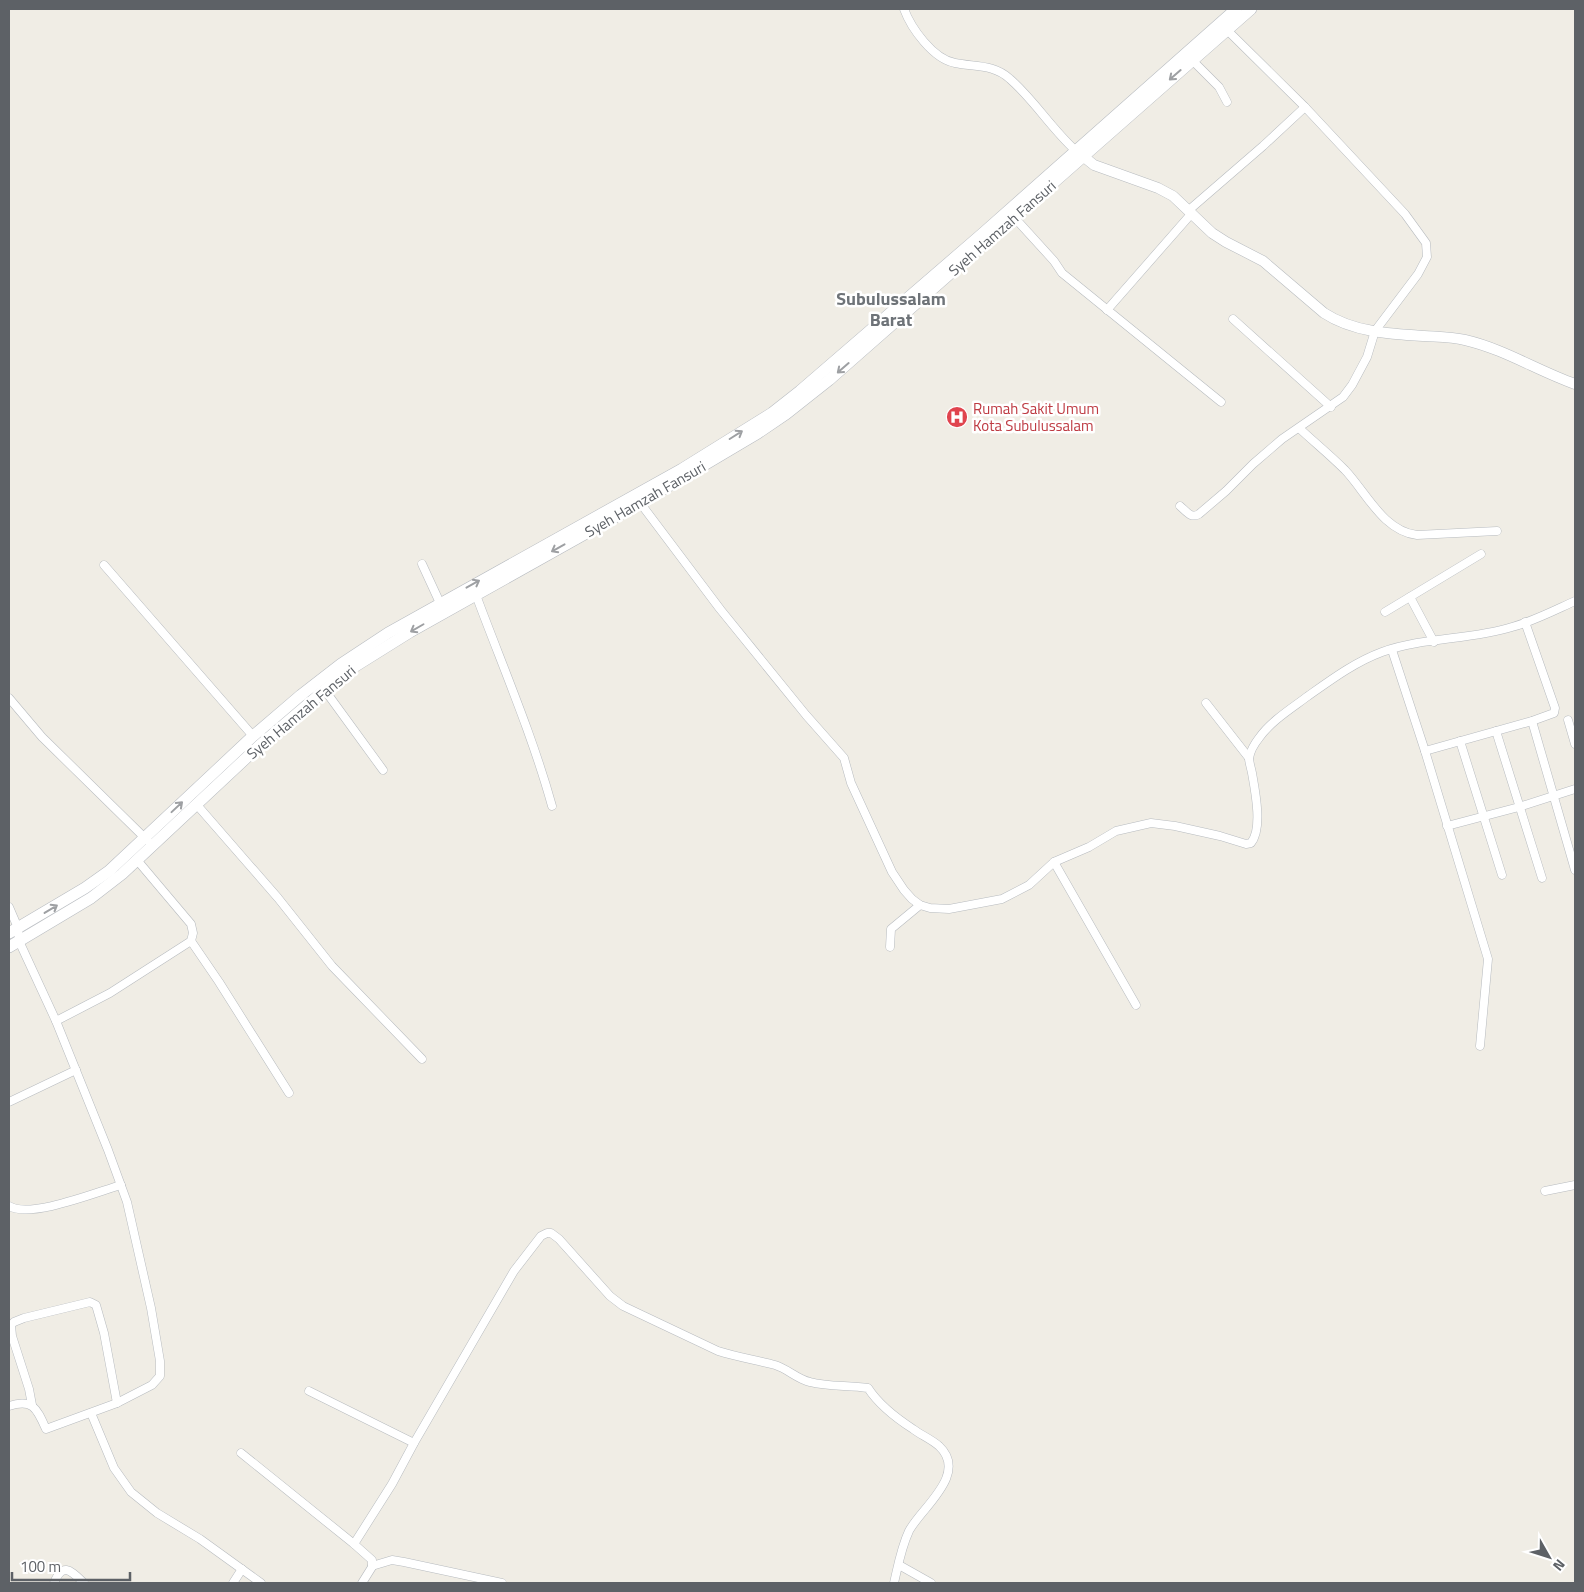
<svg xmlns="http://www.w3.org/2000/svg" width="1584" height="1592" viewBox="0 0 1584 1592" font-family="'Titillium Web',sans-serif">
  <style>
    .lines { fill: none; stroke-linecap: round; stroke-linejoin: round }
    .minor-casing { stroke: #b7bbbf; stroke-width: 9 }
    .tertiary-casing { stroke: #b7bbbf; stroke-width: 11 }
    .secondary-casing { stroke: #b8bcc1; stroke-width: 12 }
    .minor { stroke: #fff; stroke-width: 8 }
    .tertiary { stroke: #fff; stroke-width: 10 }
    .secondary { stroke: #fff; stroke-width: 11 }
    .oneway { stroke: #9ea0a3 }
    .labels { text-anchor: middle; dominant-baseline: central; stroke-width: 5; stroke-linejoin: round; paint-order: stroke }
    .street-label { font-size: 15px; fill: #5d6166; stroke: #fff }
    .health-label { font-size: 15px; fill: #be3a42; stroke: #fff; text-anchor: start }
    .quarter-label { font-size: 18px; font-weight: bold; fill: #6e7378; stroke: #fff }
  </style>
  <rect width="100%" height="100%" fill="#f0ede5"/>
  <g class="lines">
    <!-- minor casing -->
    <g class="minor-casing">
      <g id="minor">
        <path d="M904 9C911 28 933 59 955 63 975 67 994 64 1010 79 1034 100 1051 128 1075 150"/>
        <polyline points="1192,60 1219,87 1227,102"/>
        <polyline points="1189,210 1263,146 1305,107"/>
        <polyline points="1014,217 1054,261 1062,273 1221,402"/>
        <polyline points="1107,310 1192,213"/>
        <polyline points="1233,319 1331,407"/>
        <path d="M1299 428C1314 442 1330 455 1345 470 1366 492 1383 531 1417 535L1497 531"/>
        <path d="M638 500 720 609 806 715 844 758 851 783 892 872 904 890 912 899 920 905 930 908 949 909 1002 899 1029 885 1054 862 1089 847 1116 831 1151 823 1175 826 1220 836 1246 844 1251 843C1263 829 1255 790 1252 773 1251 768 1249 762 1249 758 1250 752 1255 743 1259 738 1271 721 1292 708 1308 696 1332 679 1355 662 1382 652 1423 637 1471 640 1512 627 1534 621 1555 610 1575 601"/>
        <path d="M1180 506C1186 511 1191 519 1199 514L1226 491 1253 464 1282 439 1343 397 1352 385 1367 357 1375 331 1418 274 1427 257 1426 243 1405 214 1305 107 1227 30"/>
        <polyline points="422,564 440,603"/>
        <polyline points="104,565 253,736"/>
        <path d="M476 595C502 665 532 734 552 806"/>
        <polyline points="1410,597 1434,642"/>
        <polyline points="1385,612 1481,554"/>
        <polyline points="1392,650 1425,751 1488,959 1480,1046"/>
        <polyline points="324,689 383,770"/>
        <polyline points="9,698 42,737 148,841"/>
        <polyline points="1206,703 1249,758"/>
        <polyline points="1568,720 1575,744"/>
        <polyline points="1532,721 1575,870"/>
        <polyline points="1496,731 1542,878"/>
        <polyline points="1460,741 1502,875"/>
        <polyline points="1425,751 1532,721 1554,713 1555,708 1525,622"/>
        <polyline points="197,805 278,898 332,966 422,1059"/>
        <polyline points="1447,826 1519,807 1575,789"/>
        <polyline points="1054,862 1136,1005"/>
        <path d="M9 907 18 928 19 941 56 1021 108 1150 127 1202 151 1308 160 1361V1376L152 1385 117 1403 46 1429C37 1409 33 1398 9 1406"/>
        <polyline points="191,941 219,982 289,1093"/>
        <polyline points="890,947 891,929 920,905"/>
        <polyline points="56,1021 110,993 191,941 193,933 191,924 137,860"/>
        <polyline points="9,1102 76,1070"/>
        <polyline points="1545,1191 1575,1185"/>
        <path d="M9 1206C30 1219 97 1192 121 1185"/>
        <polyline points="309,1391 414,1443"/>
        <polyline points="32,1405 29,1389 12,1336 11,1325 14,1322 24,1318 90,1302 96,1305 104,1333 117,1403"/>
        <polyline points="91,1413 114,1468 131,1492 157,1513 200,1539 261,1583"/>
        <polyline points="241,1453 354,1544 372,1560 372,1567 362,1583"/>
        <path d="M354 1544 392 1484 414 1443 514 1271 541 1236 547 1233H551L559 1239 610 1296 623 1306 718 1351C737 1357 756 1360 775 1365 788 1369 797 1379 810 1382 828 1387 849 1385 868 1388 879 1405 896 1418 913 1429 921 1435 931 1439 939 1446 969 1474 921 1508 909 1531 901 1548 898 1566 894 1583"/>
        <polyline points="899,1565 931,1583"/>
        <polyline points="372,1566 392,1560 404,1562 502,1583"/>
        <path d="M54 1583C63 1561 71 1571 84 1583"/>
        <polyline points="233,1583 242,1569"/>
      </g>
    </g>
    <!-- tertiary casing -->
    <g class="tertiary-casing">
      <path id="tertiary" d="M1079 153 1094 165 1158 188 1173 196 1212 233 1226 242 1263 261 1324 313C1353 332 1390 334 1424 336 1438 337 1451 337 1465 340 1504 349 1538 371 1575 384"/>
    </g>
    <!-- secondary casing -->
    <g class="secondary-casing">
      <g id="secondary">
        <polyline points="9,933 85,888 109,871 253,736 301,695 341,664 388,633 682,469 772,413 800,391 982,234 1236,9"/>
        <polyline points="9,947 91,898 122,874 259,746 346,672 410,632 640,503 758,433 786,414 829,380 1251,9"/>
      </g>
    </g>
    <!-- minor -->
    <use href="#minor" class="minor"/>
    <!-- tertiary -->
    <use href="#tertiary" class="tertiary"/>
    <!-- secondary -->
    <use href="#secondary" class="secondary"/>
  </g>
  <!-- one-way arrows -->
  <defs><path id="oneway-shaft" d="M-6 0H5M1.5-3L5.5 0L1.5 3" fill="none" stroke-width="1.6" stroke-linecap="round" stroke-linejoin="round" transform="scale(1.25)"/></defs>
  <g class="oneway">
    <use href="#oneway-shaft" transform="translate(1175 75) rotate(139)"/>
    <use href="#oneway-shaft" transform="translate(843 368) rotate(139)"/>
    <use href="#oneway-shaft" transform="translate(736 435) rotate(-32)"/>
    <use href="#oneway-shaft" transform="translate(558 548) rotate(151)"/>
    <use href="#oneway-shaft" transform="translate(473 584) rotate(-29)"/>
    <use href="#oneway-shaft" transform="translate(417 628) rotate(150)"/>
    <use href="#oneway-shaft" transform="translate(177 807) rotate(-43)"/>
    <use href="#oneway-shaft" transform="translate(51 909) rotate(-31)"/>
  </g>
  <!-- icons -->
  <defs>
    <g id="hospital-disc" transform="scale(1.125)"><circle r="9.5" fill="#e0444e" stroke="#fff"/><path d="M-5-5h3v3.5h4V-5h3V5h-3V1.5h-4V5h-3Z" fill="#fff"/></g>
  </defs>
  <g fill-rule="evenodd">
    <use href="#hospital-disc" x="957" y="417"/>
  </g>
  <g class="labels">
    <!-- street labels -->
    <g class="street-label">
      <text transform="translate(1002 228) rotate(-41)">Syeh Hamzah Fansuri</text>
      <text transform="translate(645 499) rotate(-30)">Syeh Hamzah Fansuri</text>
      <text transform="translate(301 712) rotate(-40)">Syeh Hamzah Fansuri</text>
    </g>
    <!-- health labels -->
    <g class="health-label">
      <text x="973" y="408">Rumah Sakit Umum<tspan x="973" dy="17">Kota Subulussalam</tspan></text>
    </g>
    <!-- quarter labels -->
    <g class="quarter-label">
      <text x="891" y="298">Subulussalam<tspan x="891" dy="21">Barat</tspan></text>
    </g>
  </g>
  <!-- border -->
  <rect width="1584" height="1592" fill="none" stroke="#5d6166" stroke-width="20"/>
  <!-- north arrow -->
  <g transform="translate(1549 1557) rotate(129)" stroke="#ffffff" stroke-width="4" paint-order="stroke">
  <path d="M0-4L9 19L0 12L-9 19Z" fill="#5d6166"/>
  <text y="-8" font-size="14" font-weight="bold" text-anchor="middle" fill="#5d6166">N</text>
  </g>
  <!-- scale -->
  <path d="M12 1572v8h118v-8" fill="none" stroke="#5d6166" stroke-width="2.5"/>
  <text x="20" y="1572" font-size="15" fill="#5d6166" stroke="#ffffff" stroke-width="4" paint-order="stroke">100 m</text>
</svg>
